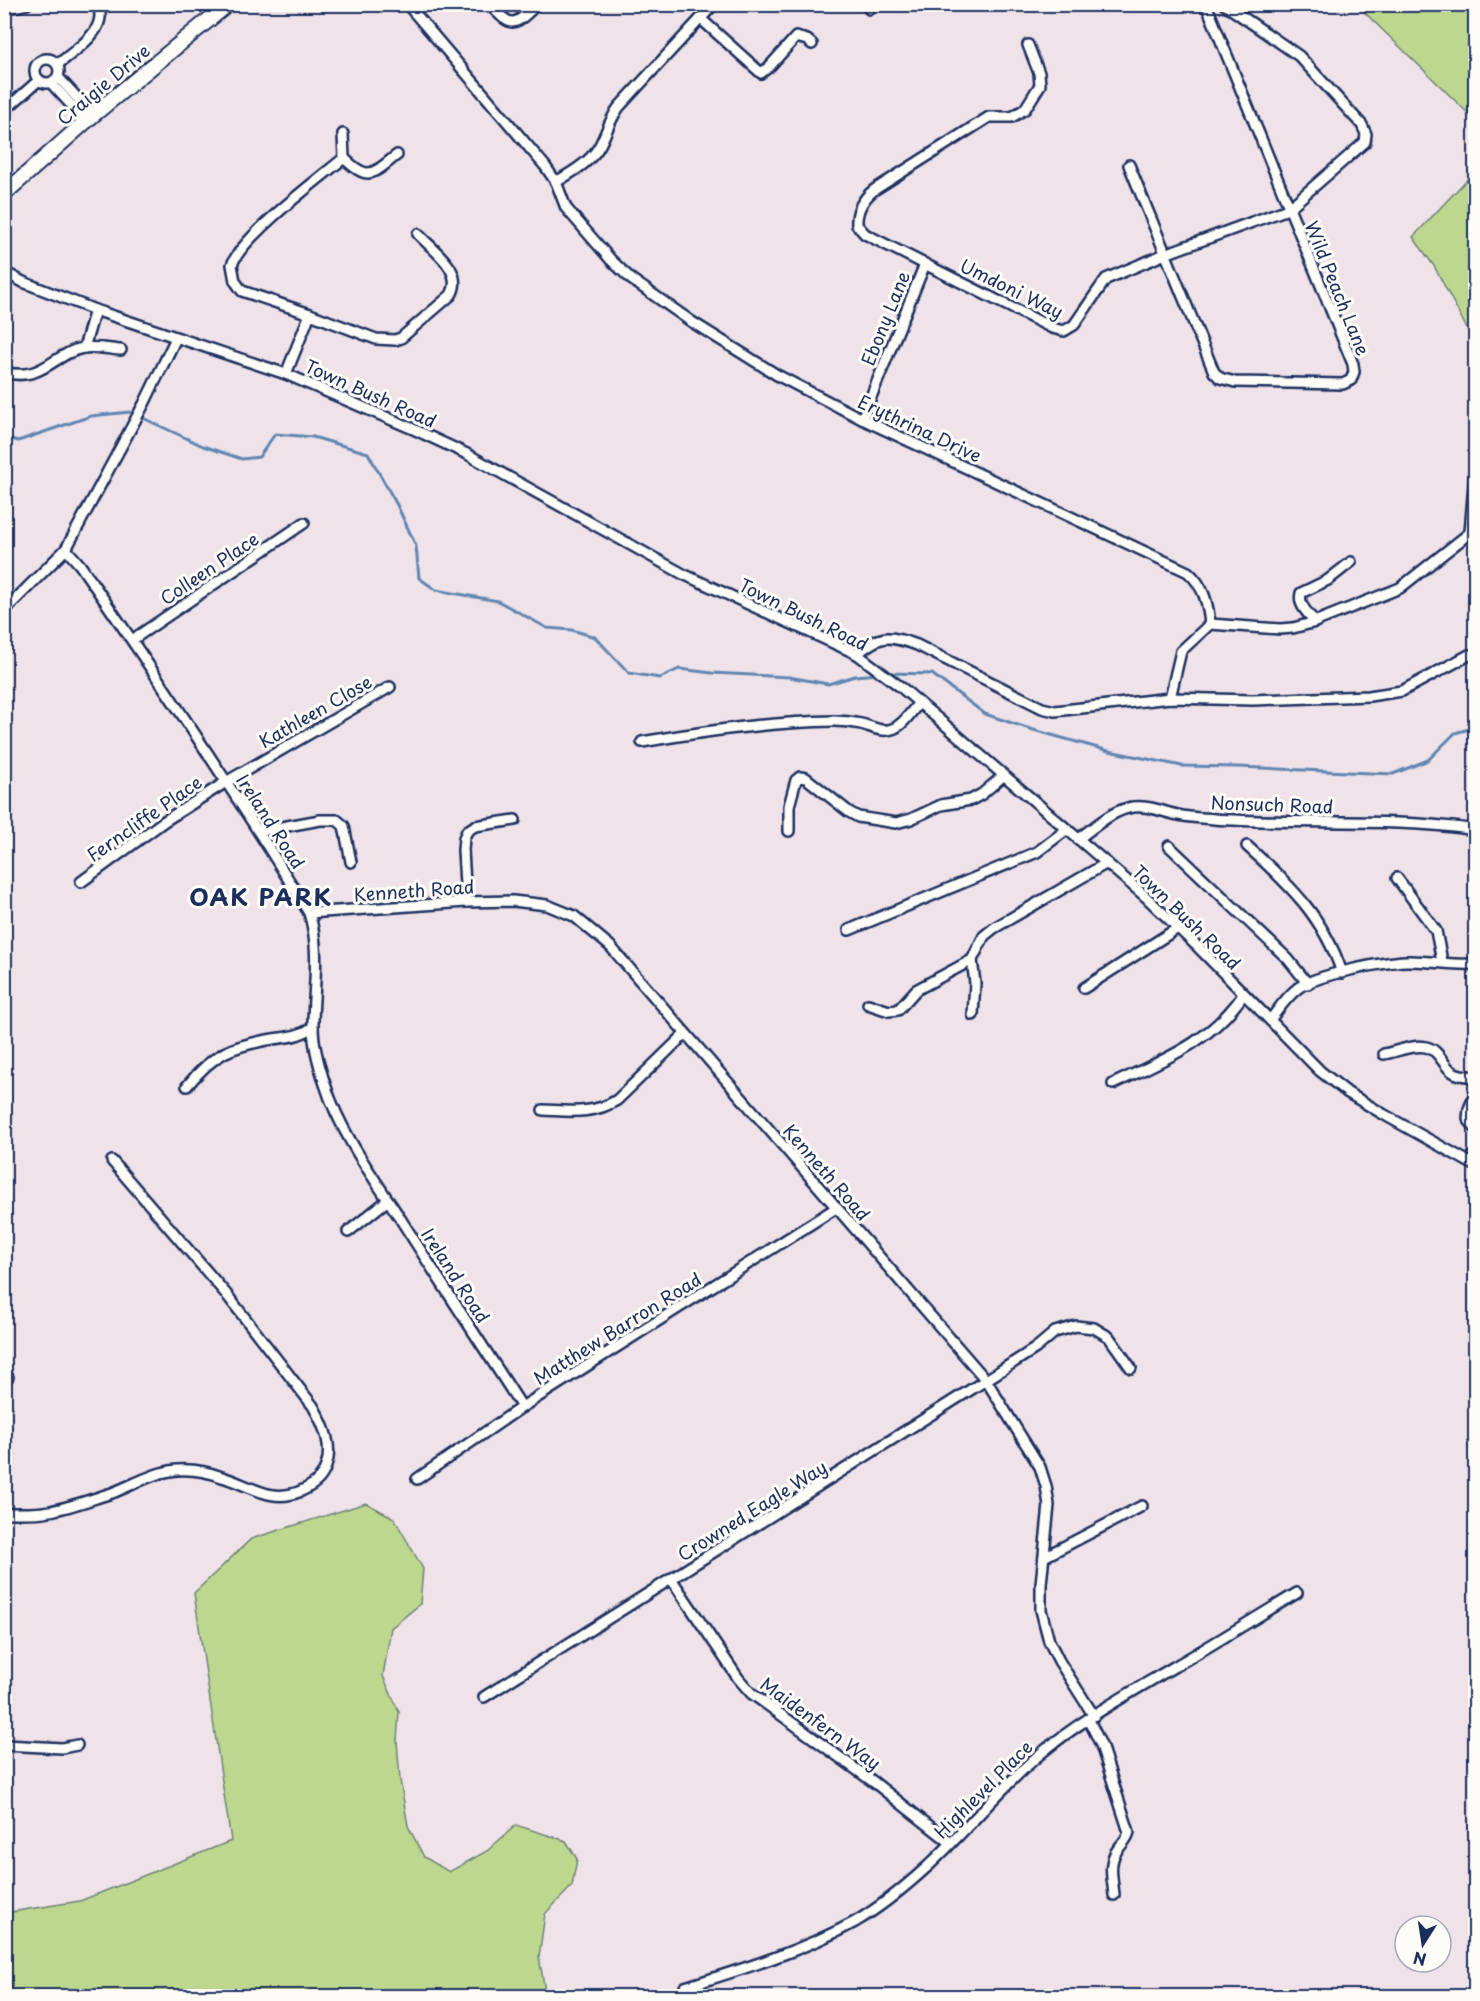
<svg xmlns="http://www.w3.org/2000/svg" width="1480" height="2001" viewBox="0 0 1480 2001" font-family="'Playpen Sans',sans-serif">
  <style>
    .green { fill: #bed78e; stroke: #6c8376; stroke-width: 1.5 }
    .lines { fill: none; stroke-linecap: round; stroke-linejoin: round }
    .stream { stroke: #6186b2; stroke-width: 3 }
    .street-casing { stroke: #1b2f5e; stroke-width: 14 }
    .secondary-casing { stroke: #1b2f5e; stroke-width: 18 }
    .street { stroke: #fdfcf7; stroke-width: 9 }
    .secondary { stroke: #fdfcf7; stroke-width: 14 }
    .labels { text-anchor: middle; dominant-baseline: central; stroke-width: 6; stroke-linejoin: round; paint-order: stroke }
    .street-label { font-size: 18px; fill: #1b2f5e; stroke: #fdfcf7 }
    .district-label { font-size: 24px; font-weight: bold; letter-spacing: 1.5px; fill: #1b2f5e; stroke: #fdfcf7 }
  </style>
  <rect width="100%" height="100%" fill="#efe2e9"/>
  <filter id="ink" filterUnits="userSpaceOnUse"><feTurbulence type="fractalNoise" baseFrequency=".0167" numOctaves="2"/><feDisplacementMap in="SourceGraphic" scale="12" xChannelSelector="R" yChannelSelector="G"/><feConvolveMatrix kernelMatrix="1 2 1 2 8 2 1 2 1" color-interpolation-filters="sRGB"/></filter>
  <g filter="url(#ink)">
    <!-- green -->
    <g class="green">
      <polygon points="1357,5 1475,5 1475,121 1475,120"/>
      <polygon points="1475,165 1475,344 1434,266 1413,237 1472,174"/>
      <polygon points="366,1503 394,1518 423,1569 420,1604 391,1628 383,1676 399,1712 397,1741 400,1780 408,1826 424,1857 449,1872 487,1851 516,1825 566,1841 577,1859 572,1886 545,1914 539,1957 546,1996 9,1996 5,1975 5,1913 80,1901 231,1841 194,1593 251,1539"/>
    </g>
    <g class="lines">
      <!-- stream -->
      <g class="stream">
        <polyline points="4,437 18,441 91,416 130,412 203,446 242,459 259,457 275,434 313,437 368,453 397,505 416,546 419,578 436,590 498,601 547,628 572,630 595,637 629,673 660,678 679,669 712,673 789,677 828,684 855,676 879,674"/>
        <polyline points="888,673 932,674 985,714 1030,729 1109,751 1182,766 1238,767 1393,774 1428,760 1455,733 1476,727"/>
      </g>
      <!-- street casing -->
      <g class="street-casing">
        <g id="street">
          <path d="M407 4 545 166 556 182 566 208 611 260 631 279 692 322 777 375 862 419 1188 572C1204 586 1208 604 1210 624L1181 651 1170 698"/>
          <path d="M489 4C513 29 513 27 537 4"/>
          <polyline points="868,4 869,9"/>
          <polyline points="4,9 27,4"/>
          <polyline points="701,19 761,73 769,67 796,37 807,40 812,44"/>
          <path d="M1028 45 1039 73 1040 85 1025 109 1012 117H989L874 190C863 199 856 210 857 225L865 234 1052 328 1064 331 1074 325 1106 279 1165 254 1288 209 1365 142 1366 134 1362 125 1299 56 1224 4"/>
          <circle cx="47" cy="71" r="12"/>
          <path d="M58 64C74 51 111 29 97 4"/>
          <polyline points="58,77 93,115"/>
          <polyline points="51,83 86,121"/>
          <polyline points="4,111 39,80"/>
          <path d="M343 134 344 158C369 183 373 173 397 155"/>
          <path d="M344 158C319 179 241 237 232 265L235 281 242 291 310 314 376 339 395 340 401 338 451 295C465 271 434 251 418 234"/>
          <polyline points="1129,165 1214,372 1220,378 1235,382 1343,384 1351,380 1354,372 1353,364 1206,4"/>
          <path d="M556 182C572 172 591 162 600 145 607 132 610 119 619 107L714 4"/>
          <polyline points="4,272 23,282 95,310 286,374 411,428 467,454 683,574 857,654 902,688 1145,896 1199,948 1320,1071 1348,1093 1383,1114 1476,1166"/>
          <path d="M176 338 145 402 66 549 80 565C159 679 237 794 309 913 321 950 313 988 313 1026 313 1045 319 1066 325 1084 340 1132 371 1174 398 1215 439 1280 481 1343 522 1407"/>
          <polyline points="84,348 95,310"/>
          <path d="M4 372C42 383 54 353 83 348 94 346 109 349 121 350"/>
          <polyline points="286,374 310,314"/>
          <polyline points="862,419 925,264"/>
          <polyline points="1470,532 1476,460"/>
          <polyline points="4,611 66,549"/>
          <path d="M1315 622C1307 612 1298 605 1301 593L1328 580 1351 562"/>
          <polyline points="1210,624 1280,629 1293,628 1312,623 1400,588 1476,528"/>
          <polyline points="132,640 304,523"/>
          <path d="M857 654C881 634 887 635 917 645L1042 708 1055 711 1170 698 1253 700 1369 696 1402 691 1469 655 1476 654"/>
          <path d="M642 742C706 731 769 722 834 721 842 721 852 722 861 724 871 726 881 733 892 729 903 726 911 712 918 704"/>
          <polyline points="260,831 320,820 337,820 344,826 351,862"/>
          <polyline points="789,831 789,806 796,780 800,777 806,778 849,812 858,817 896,823 911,819 941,805 971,800 982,794 1003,776"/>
          <path d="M1078 839C1095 827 1112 810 1133 807 1149 805 1163 812 1178 815 1190 818 1203 818 1214 819 1300 825 1391 817 1476 830"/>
          <polyline points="1169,846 1288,959 1308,984"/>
          <path d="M1247 846C1289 884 1324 917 1342 973"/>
          <polyline points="1397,878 1436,931 1442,961"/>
          <polyline points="81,882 163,822 226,782 390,687"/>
          <polyline points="466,902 463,850 464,838 467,831 475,826 515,820"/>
          <polyline points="309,913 466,902 513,901 547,905 574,916 610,946 986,1380 1040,1467 1046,1486 1049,1505 1041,1584 1041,1610 1049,1641 1059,1661 1094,1716"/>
          <polyline points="849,930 1037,852 1066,830"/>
          <polyline points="1084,988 1178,928"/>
          <polyline points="868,1004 889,1011 898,1010 916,990 972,960"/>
          <polyline points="973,1015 975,983 972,960 984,936 994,928 1107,863"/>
          <path d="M1270 1020C1278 1010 1287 996 1298 988 1316 975 1383 962 1406 961 1429 960 1452 966 1476 964"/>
          <path d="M1384 1054C1396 1052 1413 1044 1426 1047 1440 1050 1442 1065 1453 1072 1459 1076 1468 1076 1476 1077"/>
          <path d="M1113 1084C1163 1060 1210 1043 1243 995"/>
          <path d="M187 1086C214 1053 231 1046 273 1039 288 1037 301 1036 313 1027"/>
          <polyline points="1476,1092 1469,1109 1468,1119 1476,1129"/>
          <path d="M543 1110C569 1111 593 1115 617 1100L685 1034"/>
          <polyline points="348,1232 388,1200"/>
          <polyline points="4,1376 8,1377"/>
          <polyline points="417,1479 522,1407 836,1208"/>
          <path d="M4 1513C20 1513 35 1514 50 1511 71 1507 92 1499 112 1493 133 1485 154 1472 177 1470 192 1469 209 1472 222 1477 250 1485 271 1504 301 1491 310 1487 320 1481 324 1471 335 1449 324 1425 313 1406L227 1295 112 1161"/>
          <polyline points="1044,1557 1142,1506"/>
          <polyline points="672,1580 738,1678 751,1693 875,1783 951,1843"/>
          <polyline points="484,1697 986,1380 1036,1348 1055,1332 1076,1326 1094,1328 1109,1337 1131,1368"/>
          <path d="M1089 1720 1101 1745 1129 1832C1127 1841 1120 1845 1116 1852 1108 1865 1113 1881 1114 1895"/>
          <polyline points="4,1745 62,1748 77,1745"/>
          <path d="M685 1987C743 1969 802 1951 855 1922 881 1907 905 1887 927 1867 966 1831 999 1789 1039 1755 1079 1721 1127 1695 1172 1668 1214 1644 1255 1618 1297 1593"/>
        </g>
      </g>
      <!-- secondary casing -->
      <g class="secondary-casing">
        <polyline id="secondary" points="4,194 93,115 228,4"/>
      </g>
      <!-- street -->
      <use href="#street" class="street"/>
      <!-- secondary -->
      <use href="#secondary" class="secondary"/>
    </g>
  </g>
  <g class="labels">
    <!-- street labels -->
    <g class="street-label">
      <text transform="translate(103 84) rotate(-40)">Craigie Drive</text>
      <text transform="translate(1012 288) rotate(26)">Umdoni Way</text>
      <text transform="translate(1338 288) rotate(68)">Wild Peach Lane</text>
      <text transform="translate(885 318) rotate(-68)">Ebony Lane</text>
      <text transform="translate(371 393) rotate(24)">Town Bush Road</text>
      <text transform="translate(920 428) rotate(25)">Erythrina Drive</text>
      <text transform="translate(209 568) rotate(-34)">Colleen Place</text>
      <text transform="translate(804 614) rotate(26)">Town Bush Road</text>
      <text transform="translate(315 711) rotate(-30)">Kathleen Close</text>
      <text transform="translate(1272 804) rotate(2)">Nonsuch Road</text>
      <text transform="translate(144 818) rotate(-35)">Ferncliffe Place</text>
      <text transform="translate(271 821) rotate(57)">Ireland Road</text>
      <text transform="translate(414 890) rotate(-4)">Kenneth Road</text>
      <text transform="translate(1187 917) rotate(44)">Town Bush Road</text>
      <text transform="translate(827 1172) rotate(49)">Kenneth Road</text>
      <text transform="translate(456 1275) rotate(57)">Ireland Road</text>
      <text transform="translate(617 1328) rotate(-32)">Matthew Barron Road</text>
      <text transform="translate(752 1510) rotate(-32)">Crowned Eagle Way</text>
      <text transform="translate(821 1723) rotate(36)">Maidenfern Way</text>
      <text transform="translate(983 1789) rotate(-45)">Highlevel Place</text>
    </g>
    <!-- district labels -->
    <g class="district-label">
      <text x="261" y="896">OAK PARK</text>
    </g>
  </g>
  <!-- margin -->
  <rect width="1480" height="2001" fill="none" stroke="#fdfcf7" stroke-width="24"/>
  <rect x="12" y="12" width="1456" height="1977" fill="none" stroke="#1b2f5e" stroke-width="2" filter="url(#ink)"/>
  <!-- north arrow -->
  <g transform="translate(1423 1944) rotate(192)"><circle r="28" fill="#fdfcf7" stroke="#a3aaba" stroke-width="1.5"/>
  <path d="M0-4.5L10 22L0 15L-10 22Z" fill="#1b2f5e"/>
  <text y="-9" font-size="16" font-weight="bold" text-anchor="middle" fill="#1b2f5e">N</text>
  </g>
</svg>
